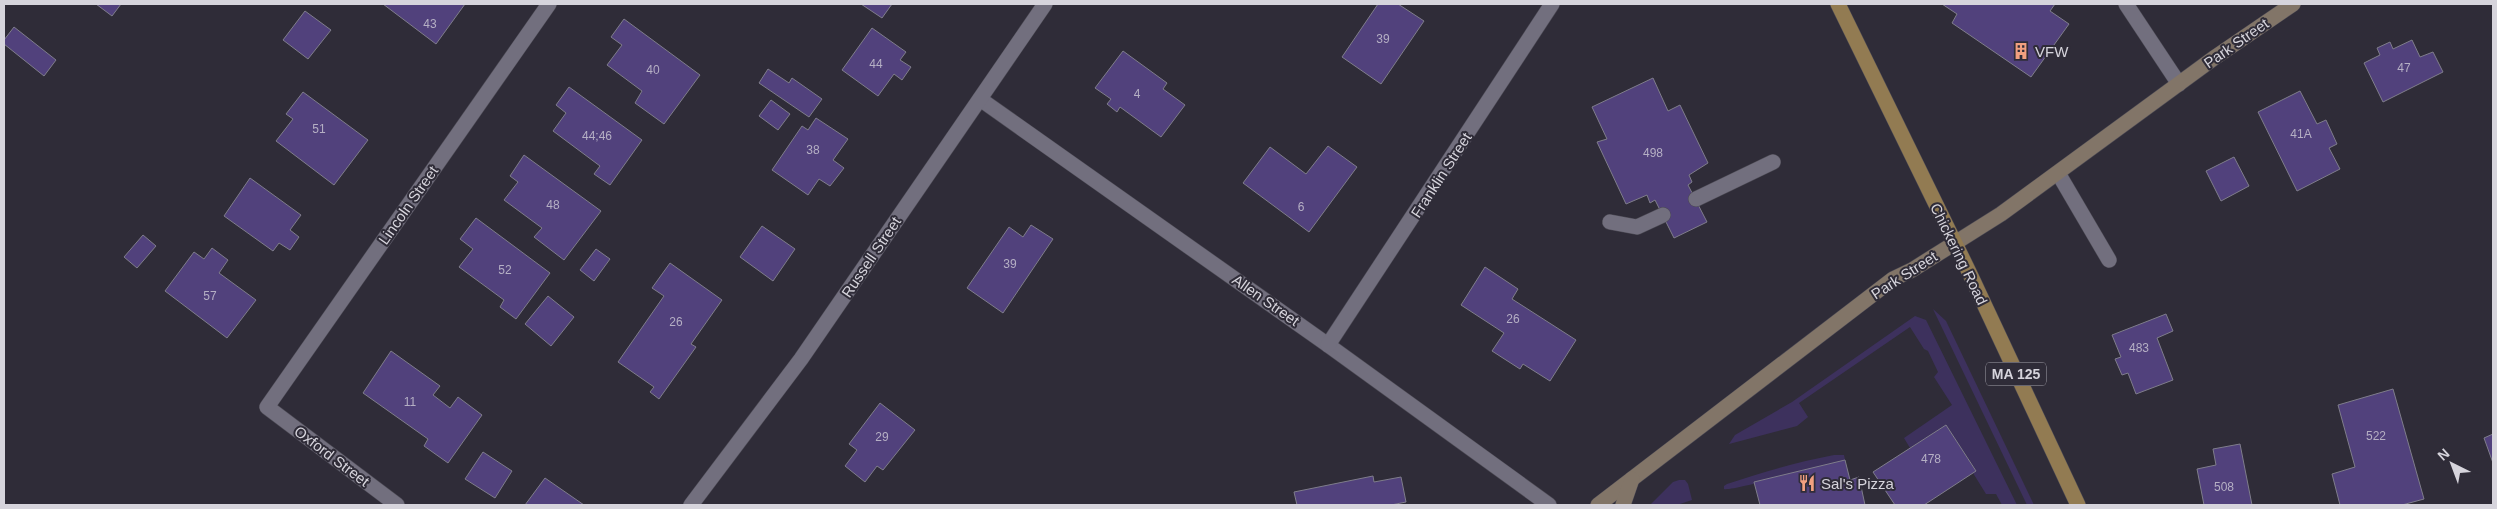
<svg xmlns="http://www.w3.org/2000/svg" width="2497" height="509" viewBox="0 0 2497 509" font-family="Arial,sans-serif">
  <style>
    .green { fill: #3d315d }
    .building { fill: #51417c; stroke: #7f7d8b }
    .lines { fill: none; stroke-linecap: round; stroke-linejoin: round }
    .lane-casing { stroke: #4c4a54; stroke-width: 16 }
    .street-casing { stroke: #4c4a54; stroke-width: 16 }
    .secondary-casing { stroke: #4c4a54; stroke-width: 16 }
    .primary-casing { stroke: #4c4a54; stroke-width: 16 }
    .lane { stroke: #726f7e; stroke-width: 15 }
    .street { stroke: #726f7e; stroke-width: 15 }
    .secondary { stroke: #827568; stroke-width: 15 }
    .primary { stroke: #927b52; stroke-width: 15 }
    .labels { text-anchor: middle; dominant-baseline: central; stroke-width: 4; stroke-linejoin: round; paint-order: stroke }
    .number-label { font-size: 12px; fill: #b5afc4 }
    .shield { fill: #2f2c38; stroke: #a4a2ab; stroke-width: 1 }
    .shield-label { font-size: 14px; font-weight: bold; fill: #d6d4dc }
    .street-label { font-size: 15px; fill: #d6d4dc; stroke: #2f2c38 }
    .poi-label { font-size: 15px; fill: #d6d4dc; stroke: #2f2c38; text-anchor: start }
  </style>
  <rect width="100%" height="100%" fill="#2f2c38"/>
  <!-- green -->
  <g class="green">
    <polygon points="1933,309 1946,321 2034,505 2027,505"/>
    <polygon points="1915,316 1926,320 2017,505 2002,505 1996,494 1986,494 1973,473 1976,470 1946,425 1910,448 1904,438 1952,405 1934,377 1938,372 1928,351 1924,349 1910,327 1799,403 1808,417 1797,426 1729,444 1735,435 1792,402"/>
    <path d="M1834 455H1844L1845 460C1828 464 1731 492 1724 489V486L1727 484C1763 472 1797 462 1834 455Z"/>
    <polygon points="1679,480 1685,480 1688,484 1692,500 1677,505 1650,505 1673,482"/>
  </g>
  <!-- building -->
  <g class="building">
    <polygon points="96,4 121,4 112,16"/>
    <polygon points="383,4 465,4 436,44"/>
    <polygon points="861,4 892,4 882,18"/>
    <polygon points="1378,4 1398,4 1424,21 1381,84 1342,57"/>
    <polygon points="1942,4 2055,4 2050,11 2069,24 2031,77 1952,23 1957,14"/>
    <polygon points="305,11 331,30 308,59 283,40"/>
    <polygon points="624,19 700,75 664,124 635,103 642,91 607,65 622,45 611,37"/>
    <polygon points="14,27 56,60 44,76 4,44 4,40"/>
    <polygon points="872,28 906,52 900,60 911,67 902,80 894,74 878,96 842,70"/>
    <polygon points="2412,40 2420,57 2433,52 2443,72 2383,102 2364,63 2380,55 2377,48 2390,42 2393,49"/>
    <polygon points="1123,51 1167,83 1163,89 1185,105 1161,137 1120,107 1117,112 1107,104 1111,99 1095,88"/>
    <polygon points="768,69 789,83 792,78 822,99 809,117 759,83"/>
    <polygon points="1653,78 1668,111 1680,105 1708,163 1689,175 1692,182 1688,185 1707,222 1674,238 1655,200 1650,203 1647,195 1626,204 1597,142 1607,139 1592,107"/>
    <polygon points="569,87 642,140 610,185 594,174 600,166 553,131 566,113 556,105"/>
    <polygon points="2300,91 2317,124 2326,120 2337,144 2329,148 2340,169 2297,191 2258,112"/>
    <polygon points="303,92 368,140 334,185 276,141 293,119 286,114"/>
    <polygon points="771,100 790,114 778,130 759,116"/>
    <polygon points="816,118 848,139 833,160 844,168 830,186 819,179 808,195 772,170 802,126 808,130"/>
    <polygon points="1328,146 1357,167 1309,232 1243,183 1270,147 1306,174"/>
    <polygon points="524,155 601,211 564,260 534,237 542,228 504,200 518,182 510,176"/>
    <polygon points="2234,157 2249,186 2221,201 2206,171"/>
    <polygon points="250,178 301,215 290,230 299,237 290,250 279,243 273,251 224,216"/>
    <polygon points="476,218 550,273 516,319 500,307 504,300 459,267 473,249 460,239"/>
    <polygon points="1031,225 1053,239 1003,313 967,288 1009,227 1023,237"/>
    <polygon points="762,226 795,249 773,281 740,257"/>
    <polygon points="143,235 156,246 137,268 124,257"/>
    <polygon points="212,248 228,260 219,273 256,300 227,338 165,291 194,252 204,259"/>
    <polygon points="596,249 610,259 594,281 580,270"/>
    <polygon points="670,263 722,300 691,344 696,347 659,399 650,392 654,387 618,362 664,296 652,288"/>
    <polygon points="1485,267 1518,289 1512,299 1576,340 1550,381 1523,364 1520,369 1492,351 1504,333 1461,305"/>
    <polygon points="548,296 574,317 551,346 525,324"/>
    <polygon points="2166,314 2173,331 2157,338 2173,380 2136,394 2128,373 2122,375 2115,359 2121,357 2112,335"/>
    <polygon points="391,351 440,386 433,395 450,408 458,397 482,415 448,463 424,446 428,439 363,393"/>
    <polygon points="2393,389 2424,499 2402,505 2340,505 2332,474 2355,467 2338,405"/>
    <polygon points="880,403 915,430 883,470 877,466 865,482 845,466 857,450 849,444"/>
    <polygon points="1946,425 1976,471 1924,505 1895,505 1873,472"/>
    <polygon points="2493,434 2493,463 2484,438"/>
    <polygon points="2240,444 2252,505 2204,505 2197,469 2216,465 2213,449"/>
    <polygon points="483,452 512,471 495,498 465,479"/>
    <polygon points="1845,460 1850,480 1859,477 1865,505 1760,505 1754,482"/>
    <polygon points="1373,476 1374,482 1401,477 1406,502 1391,505 1297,505 1294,492"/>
    <polygon points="545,478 584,505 525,505"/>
  </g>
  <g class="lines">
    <!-- lane casing -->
    <g class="lane-casing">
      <g id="lane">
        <polyline points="2126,4 2179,84"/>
        <polyline points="2058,173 2109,260"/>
        <polyline points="1696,199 1773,162"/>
        <polyline points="1610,222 1637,227 1663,215"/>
      </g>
    </g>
    <!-- street casing -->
    <g class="street-casing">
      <g id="street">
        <polyline points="980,99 1328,345 1549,505"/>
        <polyline points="1328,345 1552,4"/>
        <polyline points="397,505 267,407 549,4"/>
        <polyline points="691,505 801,359 1045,4"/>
      </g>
    </g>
    <!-- secondary casing -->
    <g class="secondary-casing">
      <g id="secondary">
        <polyline points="1598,505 1893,279 1912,270 2001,214 2214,58 2293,4"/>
        <polyline points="1623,505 1632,479"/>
      </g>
    </g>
    <!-- primary casing -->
    <g class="primary-casing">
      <polyline id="primary" points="1838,4 1970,274 2078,505"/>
    </g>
    <!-- lane -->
    <use href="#lane" class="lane"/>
    <!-- street -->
    <use href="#street" class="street"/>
    <!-- secondary -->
    <use href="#secondary" class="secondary"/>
    <!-- primary -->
    <use href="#primary" class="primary"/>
  </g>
  <!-- icons -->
  <defs>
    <g id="building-bare" transform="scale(1.35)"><path d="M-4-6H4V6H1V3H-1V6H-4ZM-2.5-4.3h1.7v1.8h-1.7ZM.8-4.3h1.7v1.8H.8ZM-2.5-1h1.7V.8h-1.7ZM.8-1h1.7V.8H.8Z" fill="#f2a080" stroke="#2f2c38" stroke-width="2.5" paint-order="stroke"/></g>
    <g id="restaurant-bare" transform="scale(1.35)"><path d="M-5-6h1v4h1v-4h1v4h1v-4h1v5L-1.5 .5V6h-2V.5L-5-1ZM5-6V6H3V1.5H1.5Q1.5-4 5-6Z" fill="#f2a080" stroke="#2f2c38" stroke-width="2.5" paint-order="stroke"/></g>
  </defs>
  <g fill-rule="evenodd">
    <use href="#building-bare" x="2021" y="51"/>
    <use href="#restaurant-bare" x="1807" y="483"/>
  </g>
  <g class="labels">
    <!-- number labels -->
    <g class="number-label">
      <text x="430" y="24">43</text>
      <text x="1383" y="39">39</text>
      <text x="876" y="64">44</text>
      <text x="2404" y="68">47</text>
      <text x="653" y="70">40</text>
      <text x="1137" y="94">4</text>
      <text x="319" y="129">51</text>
      <text x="2301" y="134">41A</text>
      <text x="597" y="136">44;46</text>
      <text x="813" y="150">38</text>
      <text x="1653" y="153">498</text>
      <text x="553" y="205">48</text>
      <text x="1301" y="207">6</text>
      <text x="1010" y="264">39</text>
      <text x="505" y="270">52</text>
      <text x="210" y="296">57</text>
      <text x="1513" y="319">26</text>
      <text x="676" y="322">26</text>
      <text x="2139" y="348">483</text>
      <text x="410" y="402">11</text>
      <text x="2376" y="436">522</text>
      <text x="882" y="437">29</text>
      <text x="1931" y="459">478</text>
      <text x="2224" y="487">508</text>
    </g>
    <!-- shield labels -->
    <rect class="shield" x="1986" y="362.5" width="60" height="23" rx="4"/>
    <g class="shield-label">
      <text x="2016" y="374">MA 125</text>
    </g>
    <!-- street labels -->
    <g class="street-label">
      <text transform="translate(2236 43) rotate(-35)">Park Street</text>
      <text transform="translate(1441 175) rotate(-57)">Franklin Street</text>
      <text transform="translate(408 205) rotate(-55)">Lincoln Street</text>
      <text transform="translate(1959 254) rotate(64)">Chickering Road</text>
      <text transform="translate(871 257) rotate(-56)">Russell Street</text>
      <text transform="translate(1904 275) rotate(-33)">Park Street</text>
      <text transform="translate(1266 300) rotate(35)">Allen Street</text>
      <text transform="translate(332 456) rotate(37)">Oxford Street</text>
    </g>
    <!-- poi labels -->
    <g class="poi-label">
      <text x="2035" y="51">VFW</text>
      <text x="1821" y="483">Sal's Pizza</text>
    </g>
  </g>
  <!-- border -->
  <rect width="2497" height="509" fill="none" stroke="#d6d4dc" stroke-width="10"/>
  <!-- north arrow -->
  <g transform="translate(2452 464) rotate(318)" stroke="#2f2c38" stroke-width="4" paint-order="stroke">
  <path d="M0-4L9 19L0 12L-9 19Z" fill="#d6d4dc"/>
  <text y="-8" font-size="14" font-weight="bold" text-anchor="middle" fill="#d6d4dc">N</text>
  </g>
</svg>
